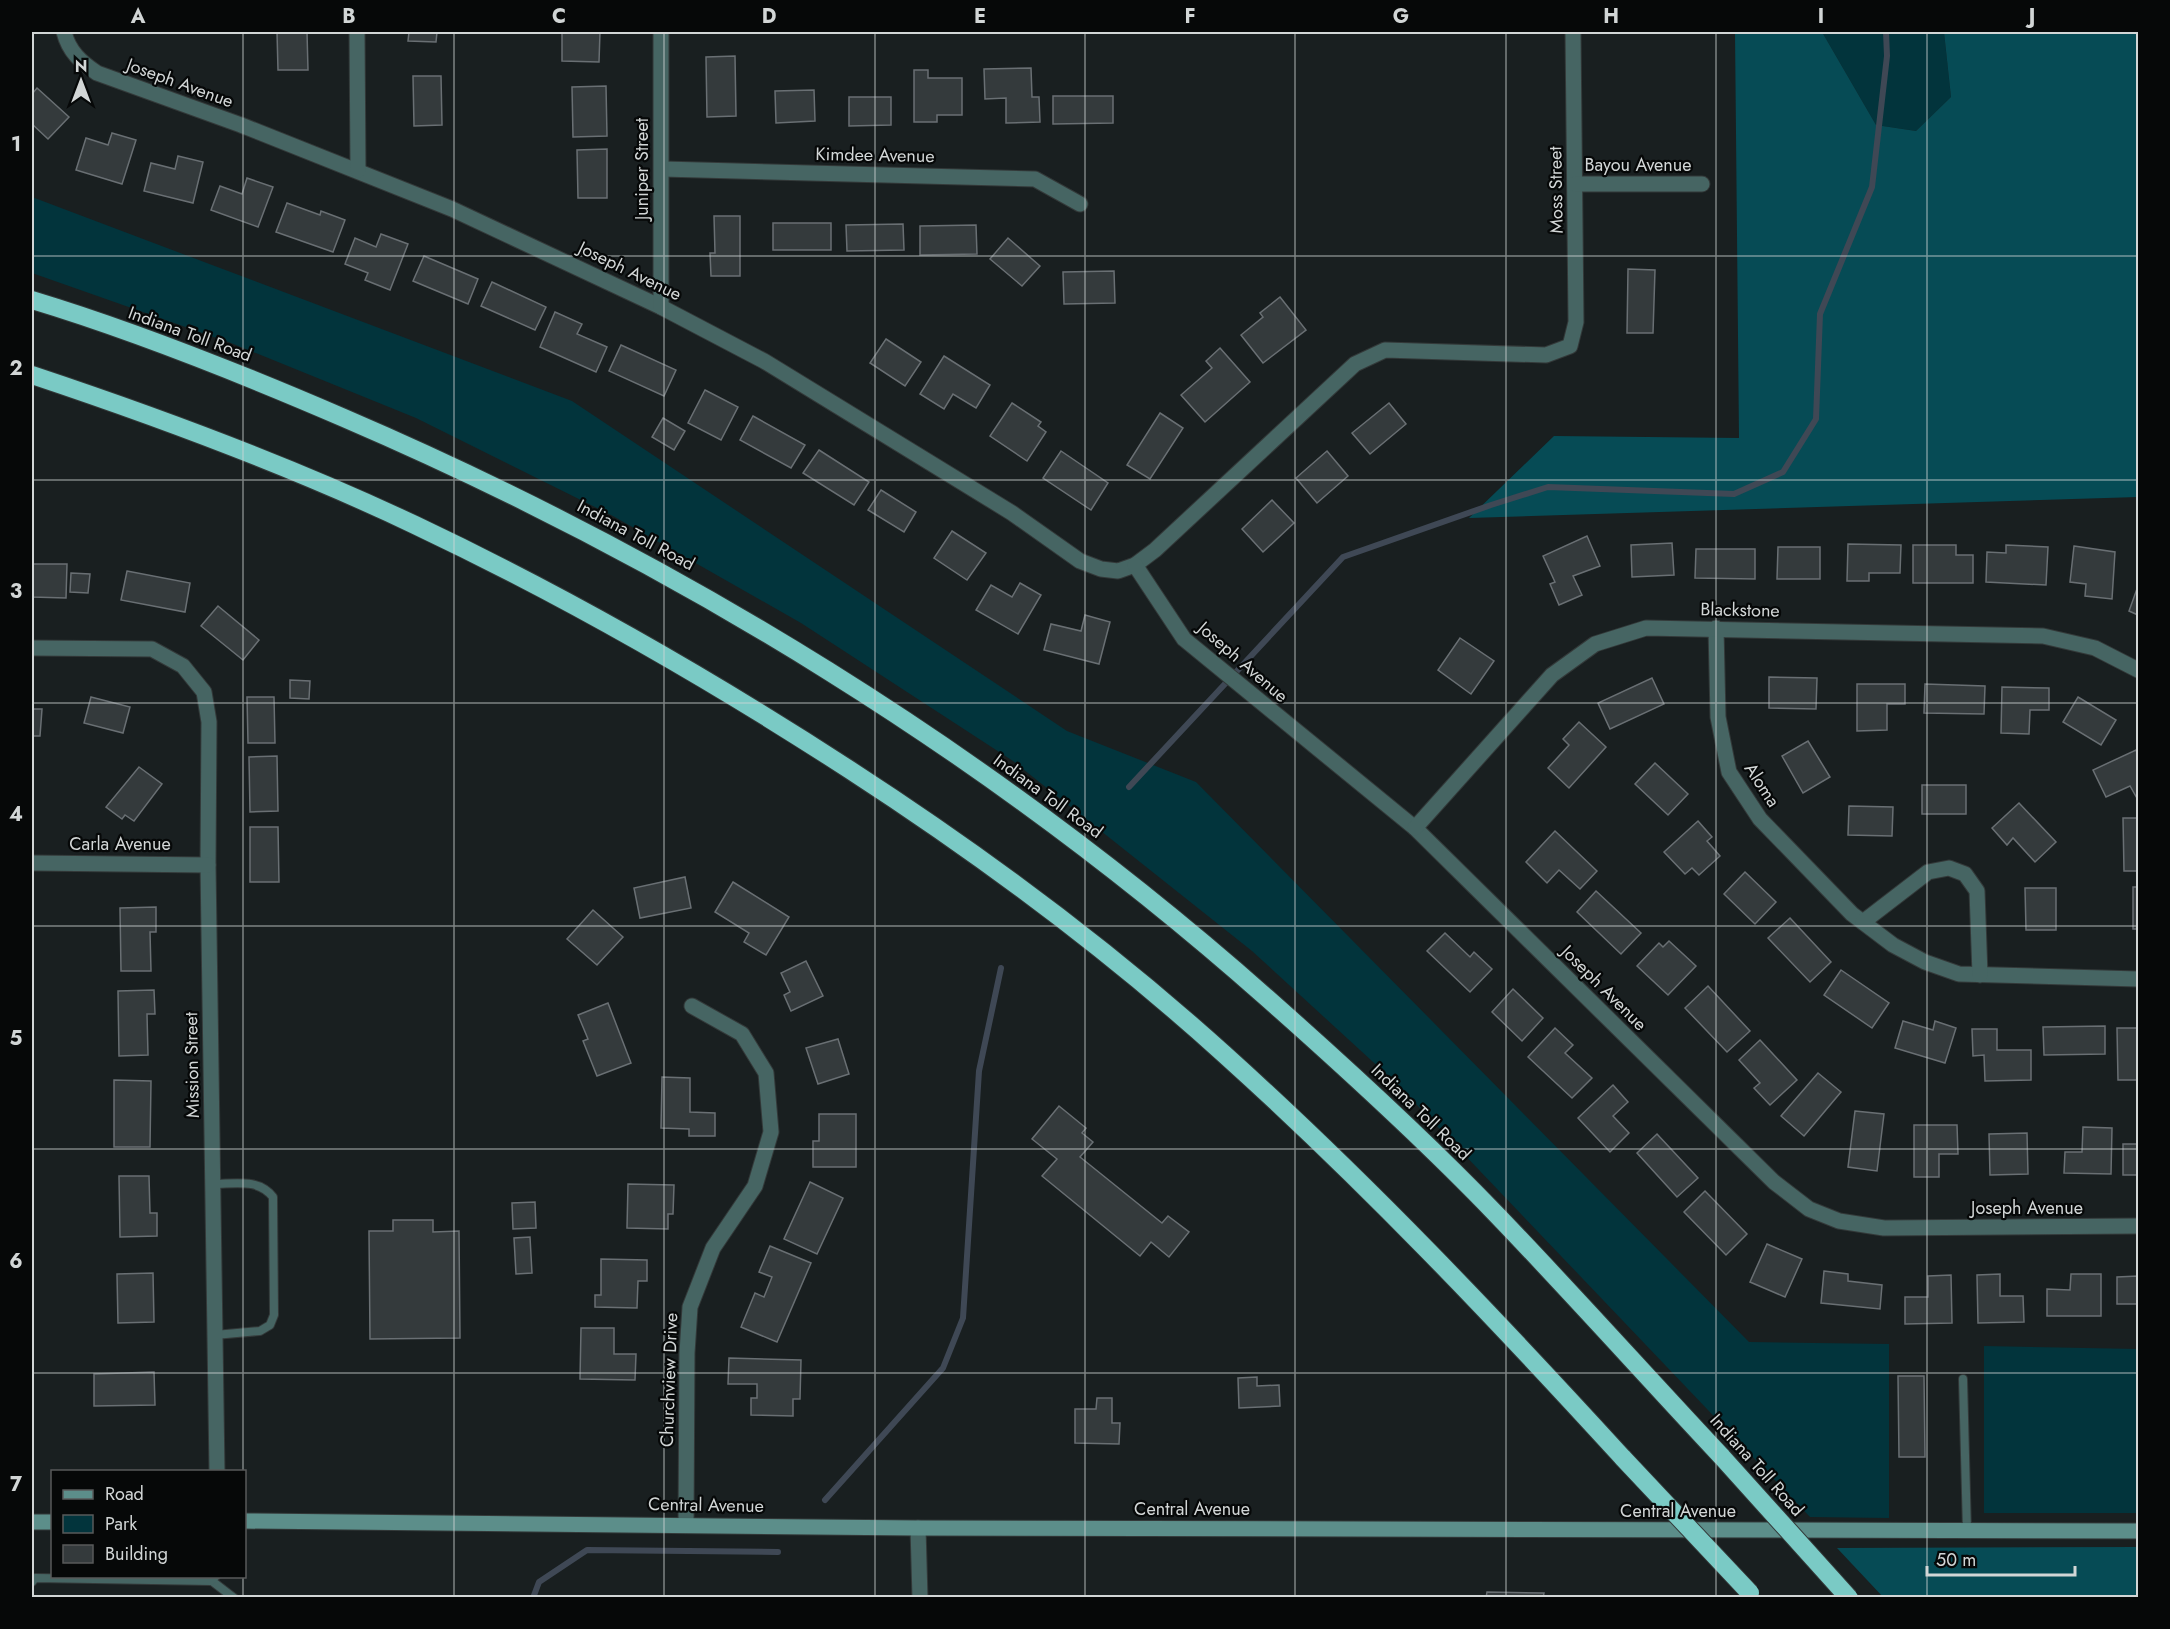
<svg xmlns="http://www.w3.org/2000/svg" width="2170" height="1629" viewBox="0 0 2170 1629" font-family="Jost,sans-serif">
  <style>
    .green { fill: #02343c }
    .forest { fill: #064b55 }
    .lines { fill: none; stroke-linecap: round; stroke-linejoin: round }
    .stream { stroke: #3f4855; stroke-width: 6 }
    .building { fill: #343a3c; stroke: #696f73; stroke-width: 1.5 }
    .lane-casing { stroke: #333939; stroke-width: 10 }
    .street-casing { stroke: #333939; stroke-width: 17 }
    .secondary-casing { stroke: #333939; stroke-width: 17 }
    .highway-casing { stroke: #333939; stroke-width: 20 }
    .lane { stroke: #466563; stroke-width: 8 }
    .street { stroke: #466563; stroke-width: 15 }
    .secondary { stroke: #5c8e8a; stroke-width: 15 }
    .highway { stroke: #7acac5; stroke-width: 18 }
    .highway-bridge-casing { stroke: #333939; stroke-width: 20; stroke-linecap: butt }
    .highway-bridge { stroke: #7acac5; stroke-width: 18 }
    .grid { fill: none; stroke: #d2d6d6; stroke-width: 1.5; stroke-opacity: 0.55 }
    .labels { text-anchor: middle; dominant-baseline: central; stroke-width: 4.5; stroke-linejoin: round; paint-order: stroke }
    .street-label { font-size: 18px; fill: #d2d6d6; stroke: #060808 }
    .neatline { fill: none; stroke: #d2d6d6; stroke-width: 2 }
    .grid-label { font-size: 20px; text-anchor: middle; font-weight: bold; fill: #d2d6d6 }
  </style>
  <rect width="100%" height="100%" fill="#191f20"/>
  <!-- green -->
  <g class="green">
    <polygon points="1822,32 1944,32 1951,97 1916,131 1876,125"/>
    <polygon points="32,197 572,401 1067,731 1196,782 1749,1342 1889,1344 1889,1518 1810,1517 1396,1083 1252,951 1013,761 801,623 613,516 416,418 231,343 32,273"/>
    <polygon points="1984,1346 2138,1349 2138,1513 1984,1513"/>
  </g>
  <!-- forest -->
  <g class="forest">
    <polygon points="1735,32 1822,32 1876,125 1916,131 1951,97 1944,32 2138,32 2138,497 1469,518 1554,436 1739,438"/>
    <polygon points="2138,1547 2138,1598 1883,1597 1837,1548"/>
  </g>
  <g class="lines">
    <!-- stream -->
    <g class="stream">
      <polyline points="1129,787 1343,557 1491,505 1548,487 1734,494 1783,472 1816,419 1820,314 1872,187 1887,56 1886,32"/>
      <polyline points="825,1500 943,1368 963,1318 979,1071 1001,968"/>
      <polyline points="533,1598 539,1582 587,1550 778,1552"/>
    </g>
  </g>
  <!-- building -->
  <g class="building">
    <polygon points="277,32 307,32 308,70 278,70"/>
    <polygon points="409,32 437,32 436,42 408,41"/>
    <polygon points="562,32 600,32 599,62 562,61"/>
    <polygon points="735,56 736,116 707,117 706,57"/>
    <polygon points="1031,68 1032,97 1039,97 1040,122 1006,123 1006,98 985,99 984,69"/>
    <polygon points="914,70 928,70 928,78 962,78 962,115 937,115 937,122 914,122"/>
    <polygon points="413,76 441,76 442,125 414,126"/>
    <polygon points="606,86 607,136 573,137 572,87"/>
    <polygon points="37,88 69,117 48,139 32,124 32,94"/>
    <polygon points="814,90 815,121 776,123 775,91"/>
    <polygon points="1053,96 1113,96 1113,123 1053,124"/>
    <polygon points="849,97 891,97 891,125 849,126"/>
    <polygon points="112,133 136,140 122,184 76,170 86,138 108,145"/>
    <polygon points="607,149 607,198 578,198 577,150"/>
    <polygon points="178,156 203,162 193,203 144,191 151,163 175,169"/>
    <polygon points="247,178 273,187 258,227 211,210 220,186 242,194"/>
    <polygon points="287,203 320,215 321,211 345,220 333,252 276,232"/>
    <polygon points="714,216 740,216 740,276 711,276 710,253 715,253"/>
    <rect x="773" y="223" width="58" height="27"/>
    <polygon points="903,224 904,250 847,251 846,225"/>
    <polygon points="976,225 977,254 920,255 920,226"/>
    <polygon points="381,234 408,244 390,290 365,280 368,273 345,264 355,238 376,247"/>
    <polygon points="1008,238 1040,266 1022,286 990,259"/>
    <polygon points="424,256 478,279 468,304 413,281"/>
    <polygon points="1628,269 1655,270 1653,333 1627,333"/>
    <polygon points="1114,271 1115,303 1064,304 1063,272"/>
    <polygon points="492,282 546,307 535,330 481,306"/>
    <polygon points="1280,297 1306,330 1263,363 1241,335 1263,317 1260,313"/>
    <polygon points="555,312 582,324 577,334 607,347 596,372 540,347"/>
    <polygon points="886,339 921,362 905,386 870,363"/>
    <polygon points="621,345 676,370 664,396 609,371"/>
    <polygon points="1220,348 1250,382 1205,422 1181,395 1212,368 1206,361"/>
    <polygon points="944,356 990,385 976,408 953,394 944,409 920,394"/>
    <polygon points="705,390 738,407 721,440 688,423"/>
    <polygon points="1012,403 1041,422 1038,426 1046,432 1027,461 990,436"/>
    <polygon points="1389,403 1406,424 1370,454 1352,433"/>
    <polygon points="1160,413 1183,428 1150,479 1127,465"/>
    <polygon points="753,416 805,445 791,468 740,440"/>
    <polygon points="663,418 685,431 674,450 652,437"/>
    <polygon points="819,450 869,482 854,505 803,473"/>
    <polygon points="1061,451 1108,483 1091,510 1043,478"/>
    <polygon points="1327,451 1348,476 1317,503 1296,478"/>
    <polygon points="881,490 916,512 904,532 868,510"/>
    <polygon points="1272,500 1294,523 1263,552 1242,529"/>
    <polygon points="952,531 986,553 967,580 934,558"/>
    <polygon points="1587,536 1600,566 1573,576 1582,595 1559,605 1550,584 1555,582 1543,556"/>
    <polygon points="1672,543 1674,575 1632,577 1631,545"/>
    <polygon points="1848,544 1901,545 1900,573 1869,573 1869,581 1847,581"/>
    <polygon points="1913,545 1956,545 1956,555 1973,555 1973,583 1913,583"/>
    <polygon points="2006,545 2048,547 2046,585 1986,582 1987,552 2006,553"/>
    <polygon points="2074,546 2115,552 2112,599 2085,596 2086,584 2070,582"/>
    <polygon points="1778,547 1820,547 1820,579 1777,579"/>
    <polygon points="1696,549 1755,549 1755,579 1695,578"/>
    <polygon points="32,564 67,564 66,598 32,597"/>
    <polygon points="127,571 190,583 185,612 121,600"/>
    <polygon points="71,573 90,574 88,593 70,592"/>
    <polygon points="1020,583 1041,595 1018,634 976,610 991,585 1012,597"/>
    <polygon points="2138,586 2138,615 2129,611"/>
    <polygon points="218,606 259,640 243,660 201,626"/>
    <polygon points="1085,615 1110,622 1099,664 1044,650 1051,624 1081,631"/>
    <polygon points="1460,638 1494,661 1471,694 1438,670"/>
    <polygon points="1769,677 1817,678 1816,709 1769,708"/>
    <polygon points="1652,678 1664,704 1610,729 1598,703"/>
    <polygon points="290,680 310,681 309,699 290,698"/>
    <polygon points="1857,684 1905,684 1905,704 1887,704 1887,730 1857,731"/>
    <polygon points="1925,684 1985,686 1984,714 1924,713"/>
    <polygon points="2002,687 2049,688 2049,710 2030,710 2029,734 2001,733"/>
    <polygon points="91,697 130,707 123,733 84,723"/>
    <polygon points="247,697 274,697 275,743 248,743"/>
    <polygon points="2078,697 2116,720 2101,745 2063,722"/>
    <polygon points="32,709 42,709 40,736 32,736"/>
    <polygon points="1579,722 1606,747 1569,788 1548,768 1569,745 1563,739"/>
    <polygon points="1808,741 1830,777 1803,793 1782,756"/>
    <polygon points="2136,750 2138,755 2138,800 2130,786 2106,797 2093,770"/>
    <polygon points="277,756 278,811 250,812 249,757"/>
    <polygon points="1655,763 1688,794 1668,815 1635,784"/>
    <polygon points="139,767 162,784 134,821 125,815 122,819 106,807"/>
    <rect x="1922" y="785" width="44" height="29"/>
    <polygon points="2019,803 2056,842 2035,862 2013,838 2007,845 1992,828"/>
    <polygon points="1849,806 1893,807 1892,836 1848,835"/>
    <polygon points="2123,818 2138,818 2138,871 2124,871"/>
    <polygon points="1698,821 1712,837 1707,841 1720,856 1699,875 1692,868 1685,874 1664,852"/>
    <polygon points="250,827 278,827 279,882 250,882"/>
    <polygon points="1555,831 1597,871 1580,889 1559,870 1547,883 1526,862"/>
    <polygon points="1745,872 1776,902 1755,924 1724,894"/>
    <polygon points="685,877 691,908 640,918 634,888"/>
    <polygon points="733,882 789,917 766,955 744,942 749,933 715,912"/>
    <rect x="2133" y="887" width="5" height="42"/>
    <polygon points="2025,888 2056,888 2056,930 2026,930"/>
    <polygon points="1596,891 1641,933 1621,954 1577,912"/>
    <polygon points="156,907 156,932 150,932 151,971 121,971 120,908"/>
    <polygon points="593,910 623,937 597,965 567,939"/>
    <polygon points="1790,918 1831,962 1810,982 1768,938"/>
    <polygon points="1445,933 1470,957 1474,952 1492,969 1470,992 1427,951"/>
    <polygon points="1669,941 1696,966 1668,995 1637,966 1659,943 1663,947"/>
    <polygon points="806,961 823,996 791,1011 784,995 790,992 781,973"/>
    <polygon points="1841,970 1889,1003 1872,1028 1824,995"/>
    <polygon points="1708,986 1750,1031 1727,1052 1685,1008"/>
    <polygon points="1513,989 1543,1018 1522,1041 1492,1012"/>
    <polygon points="154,990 155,1014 147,1014 148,1055 119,1056 118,991"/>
    <polygon points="608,1003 631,1063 597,1076 583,1041 588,1039 578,1015"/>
    <polygon points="1903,1021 1933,1030 1935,1021 1956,1028 1945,1063 1895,1048"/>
    <polygon points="2105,1026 2105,1054 2044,1055 2043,1027"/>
    <polygon points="1555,1028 1573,1045 1565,1053 1592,1078 1572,1098 1528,1057"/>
    <polygon points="2117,1028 2138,1028 2138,1080 2118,1080"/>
    <polygon points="1972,1029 1997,1029 1997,1050 2031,1050 2031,1080 1985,1081 1984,1055 1973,1056"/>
    <polygon points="838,1039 849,1074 818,1084 806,1048"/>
    <polygon points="1760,1040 1797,1080 1770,1105 1754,1088 1760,1083 1739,1060"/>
    <polygon points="1818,1073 1841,1092 1804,1136 1781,1116"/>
    <polygon points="662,1077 690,1078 690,1112 715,1113 715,1136 689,1136 689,1129 661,1128"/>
    <polygon points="114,1080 151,1081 150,1147 114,1147"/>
    <polygon points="1613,1085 1628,1102 1613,1116 1629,1133 1610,1152 1578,1118"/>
    <polygon points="1059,1106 1086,1128 1082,1133 1093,1142 1080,1157 1162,1223 1168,1216 1189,1232 1169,1257 1151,1242 1140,1256 1042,1176 1057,1159 1032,1139"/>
    <polygon points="1855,1111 1884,1114 1877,1171 1848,1167"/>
    <polygon points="819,1114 856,1114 856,1167 813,1167 813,1141 819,1141"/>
    <polygon points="1914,1125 1957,1125 1958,1154 1939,1154 1939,1177 1914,1177"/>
    <polygon points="2083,1127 2112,1128 2111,1174 2064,1173 2065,1152 2082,1152"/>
    <polygon points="2027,1133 2028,1174 1990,1175 1989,1134"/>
    <polygon points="1657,1134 1698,1178 1677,1197 1637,1153"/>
    <rect x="2123" y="1144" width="15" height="31"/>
    <polygon points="119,1176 149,1176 150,1213 157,1213 157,1236 120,1237"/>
    <polygon points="810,1182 843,1198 817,1254 784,1239"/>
    <polygon points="628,1184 674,1185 673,1214 668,1214 668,1229 627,1228"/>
    <polygon points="1705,1191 1747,1234 1726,1255 1684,1212"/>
    <polygon points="535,1202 536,1228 513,1229 512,1203"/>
    <polygon points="393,1220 433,1220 433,1232 459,1231 460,1338 370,1339 369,1231 393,1231"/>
    <polygon points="530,1237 532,1273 516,1274 514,1238"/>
    <polygon points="1767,1244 1802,1259 1785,1297 1750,1282"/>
    <polygon points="770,1246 811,1263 777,1342 741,1327 755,1293 764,1297 772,1277 759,1272"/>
    <polygon points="601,1259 647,1260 647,1281 638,1281 637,1308 595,1307 595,1295 601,1295"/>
    <polygon points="1824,1271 1848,1274 1848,1281 1882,1285 1880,1309 1821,1303"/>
    <polygon points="153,1273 154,1322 118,1323 117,1274"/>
    <polygon points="2000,1274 2000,1296 2023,1296 2024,1322 1978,1323 1977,1275"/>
    <polygon points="2071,1274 2101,1274 2101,1316 2047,1316 2047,1289 2070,1290"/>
    <polygon points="1951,1275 1952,1323 1905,1324 1905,1297 1928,1297 1928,1276"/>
    <polygon points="2138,1276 2138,1304 2117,1304 2117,1277"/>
    <polygon points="581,1328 614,1328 614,1354 636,1354 635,1380 580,1379"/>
    <polygon points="729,1358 801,1360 800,1399 793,1399 793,1416 751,1415 751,1398 757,1398 757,1384 728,1384"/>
    <polygon points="154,1372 155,1405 94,1406 94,1374"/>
    <polygon points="1898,1376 1924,1376 1925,1457 1899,1457"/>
    <polygon points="1257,1377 1257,1386 1279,1385 1280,1406 1239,1408 1238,1378"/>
    <polygon points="1097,1398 1112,1398 1112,1423 1120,1423 1119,1444 1075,1443 1075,1409 1096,1409"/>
    <polygon points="1487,1592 1544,1593 1543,1598 1486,1598"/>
  </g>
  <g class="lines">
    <!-- lane casing -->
    <g class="lane-casing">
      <g id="lane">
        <path d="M213 1184C235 1184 258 1178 273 1197L274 1315 270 1325 260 1331 215 1335"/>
        <polyline points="1963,1379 1967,1531"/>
        <polyline points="208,1578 234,1598"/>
        <polyline points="32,1582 35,1578 211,1581 216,1576"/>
      </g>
    </g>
    <!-- street casing -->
    <g class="street-casing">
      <g id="street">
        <path d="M64 32C69 52 81 62 97 73L241 125 452 209 661 307 764 361 1012 513 1080 561 1101 569 1118 571 1135 565 1155 550 1355 364 1385 350 1546 355 1570 346 1576 322 1573 32"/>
        <polyline points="357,32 358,170"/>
        <polyline points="663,169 1035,179 1080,204"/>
        <polyline points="1575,184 1702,184"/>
        <polyline points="661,307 661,32"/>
        <polyline points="1135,565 1184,639 1415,828 1774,1182 1809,1209 1839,1221 1884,1228 2138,1226"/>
        <polyline points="1716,628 1718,717 1729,772 1760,819 1852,914 1893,945 1925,962 1959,974 2138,979"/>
        <polyline points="32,648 152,649 183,666 204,692 209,722 208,865 217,1472"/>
        <polyline points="1415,828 1552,675 1595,644 1646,628 2043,636 2095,648 2138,670"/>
        <polyline points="32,863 208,865"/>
        <polyline points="1863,922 1928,872 1949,868 1965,874 1977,891 1980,975"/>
        <polyline points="686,1524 687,1353 690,1307 713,1248 755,1186 771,1132 766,1073 742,1034 692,1006"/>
        <polyline points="918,1528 920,1598"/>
      </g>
    </g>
    <!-- secondary casing -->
    <g class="secondary-casing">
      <g id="secondary">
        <polyline points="244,1521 918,1528 2138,1531"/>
        <polyline points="32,1522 52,1522"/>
      </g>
    </g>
    <!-- highway casing -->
    <g class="highway-casing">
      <g id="highway">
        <path d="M32 300C138 332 242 374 344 418 679 562 994 756 1267 998 1345 1067 1423 1138 1495 1213 1572 1293 1646 1376 1722 1457"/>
        <path d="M32 375C161 418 291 466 415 525 565 596 710 679 850 770 981 855 1108 949 1224 1054 1365 1181 1495 1318 1623 1458"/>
      </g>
    </g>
    <!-- lane -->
    <use href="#lane" class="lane"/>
    <!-- street -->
    <use href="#street" class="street"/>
    <!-- secondary -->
    <use href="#secondary" class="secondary"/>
    <!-- highway -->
    <use href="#highway" class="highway"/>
    <!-- highway-bridge casing -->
    <g class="highway-bridge-casing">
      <g id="highway-bridge">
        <polyline points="1722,1457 1849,1598"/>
        <polyline points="1623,1458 1750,1593"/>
      </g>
    </g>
    <!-- highway-bridge -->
    <use href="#highway-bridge" class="highway-bridge"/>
  </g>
  <!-- grid -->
  <path class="grid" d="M243 32V1472M454 32V1598M664 32V1598M875 32V1598M1085 32V1598M1295 32V1598M1506 32V1598M1716 32V1598M1927 32V1598M32 256H2138M32 480H2138M32 703H2138M32 926H2138M32 1149H2138M32 1373H2138M243 1576V1598"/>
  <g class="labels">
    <!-- street labels -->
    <g class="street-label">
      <text transform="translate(180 83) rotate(20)">Joseph Avenue</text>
      <text transform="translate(875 155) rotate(1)">Kimdee Avenue</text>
      <text x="1638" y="165">Bayou Avenue</text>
      <text transform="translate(642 169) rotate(-90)">Juniper Street</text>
      <text transform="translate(1556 190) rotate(-91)">Moss Street</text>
      <text transform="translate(630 271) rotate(26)">Joseph Avenue</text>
      <text transform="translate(190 334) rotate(20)">Indiana Toll Road</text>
      <text transform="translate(636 535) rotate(28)">Indiana Toll Road</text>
      <text transform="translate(1740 610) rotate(1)">Blackstone</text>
      <text transform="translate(1243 662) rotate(41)">Joseph Avenue</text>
      <text transform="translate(1762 785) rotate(57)">Aloma</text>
      <text transform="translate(1048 796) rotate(36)">Indiana Toll Road</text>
      <text x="120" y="844">Carla Avenue</text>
      <text transform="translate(1604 988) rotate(45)">Joseph Avenue</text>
      <text transform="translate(192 1065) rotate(-91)">Mission Street</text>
      <text transform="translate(1421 1112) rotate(44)">Indiana Toll Road</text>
      <text x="2027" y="1208">Joseph Avenue</text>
      <text transform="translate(669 1380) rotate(-88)">Churchview Drive</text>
      <text transform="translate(1757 1465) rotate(48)">Indiana Toll Road</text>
      <text transform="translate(706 1505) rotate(1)">Central Avenue</text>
      <text x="1192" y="1509">Central Avenue</text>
      <text x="1678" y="1511">Central Avenue</text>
    </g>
  </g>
  <!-- border -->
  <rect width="2170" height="1629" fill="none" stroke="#060808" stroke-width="66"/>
  <!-- legend -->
  <rect x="51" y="1470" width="195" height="108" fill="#060808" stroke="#585a5a" stroke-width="1.5"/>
  <rect x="63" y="1490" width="30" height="9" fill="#5c8e8a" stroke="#585a5a" stroke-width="1.5"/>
  <text x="105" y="1500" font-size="18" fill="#d2d6d6">Road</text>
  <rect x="63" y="1515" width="30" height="18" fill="#02343c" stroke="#585a5a" stroke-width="1.5"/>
  <text x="105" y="1530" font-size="18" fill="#d2d6d6">Park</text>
  <rect x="63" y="1545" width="30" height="18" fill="#343a3c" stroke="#585a5a" stroke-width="1.5"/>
  <text x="105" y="1560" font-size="18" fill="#d2d6d6">Building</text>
  <!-- north arrow -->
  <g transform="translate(81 81)" stroke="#060808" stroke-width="4.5" paint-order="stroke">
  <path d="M0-4.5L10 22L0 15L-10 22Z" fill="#d2d6d6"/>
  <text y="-9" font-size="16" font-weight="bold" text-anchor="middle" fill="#d2d6d6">N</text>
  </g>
  <!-- scale -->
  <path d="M1927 1566v9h148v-9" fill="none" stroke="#d2d6d6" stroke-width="3"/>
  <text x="1936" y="1566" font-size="18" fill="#d2d6d6" stroke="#060808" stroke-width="4.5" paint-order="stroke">50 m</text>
  <rect x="33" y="33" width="2104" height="1563" class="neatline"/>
  <g class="grid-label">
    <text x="138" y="23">A</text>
    <text x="349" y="23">B</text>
    <text x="559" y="23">C</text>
    <text x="769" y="23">D</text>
    <text x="980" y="23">E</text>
    <text x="1190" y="23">F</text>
    <text x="1401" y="23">G</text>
    <text x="1611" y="23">H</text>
    <text x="1821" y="23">I</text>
    <text x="2032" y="23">J</text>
    <text x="16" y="151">1</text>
    <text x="16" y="375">2</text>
    <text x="16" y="598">3</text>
    <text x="16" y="821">4</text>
    <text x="16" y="1045">5</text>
    <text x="16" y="1268">6</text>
    <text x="16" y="1491">7</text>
  </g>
</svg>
